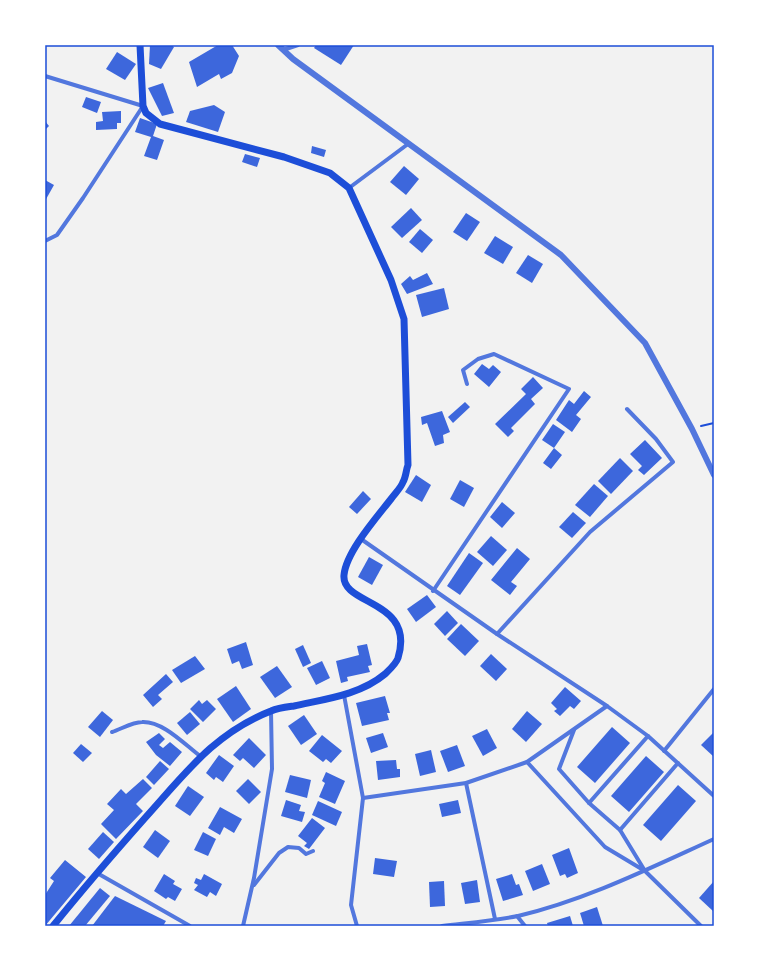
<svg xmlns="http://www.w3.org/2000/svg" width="759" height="971" viewBox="0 0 759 971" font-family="'Exo 2',sans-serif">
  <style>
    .building { fill: #3d67dc }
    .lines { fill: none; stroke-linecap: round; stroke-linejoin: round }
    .path { stroke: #1d4ed8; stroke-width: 2 }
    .minor { stroke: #5277de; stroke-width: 4 }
    .tertiary { stroke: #5277de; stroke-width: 6 }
    .secondary { stroke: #1d4ed8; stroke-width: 7 }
    .neatline { fill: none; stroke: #1d4ed8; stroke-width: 1.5 }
  </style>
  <rect width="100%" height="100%" fill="#f2f2f2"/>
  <!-- building -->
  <g class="building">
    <polygon points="150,45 171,45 174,47 161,69 149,64"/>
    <polygon points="218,45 232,45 239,56 232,73 221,79 219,74 197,87 189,62"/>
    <polygon points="316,45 354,45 341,65 314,48"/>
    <polygon points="117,52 136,64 125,80 106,69"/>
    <polygon points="163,83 174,113 162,116 148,88"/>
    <polygon points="86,97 101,102 97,113 82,107"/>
    <polygon points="214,105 225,112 218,132 186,122 190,111"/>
    <polygon points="121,111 121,123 117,123 117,129 96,130 96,122 103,121 102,112"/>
    <polygon points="140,118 157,124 153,136 164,140 157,160 144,156 151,137 135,132"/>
    <polygon points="45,121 49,126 45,130"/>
    <polygon points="312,146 326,150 324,157 311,153"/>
    <polygon points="245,154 260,158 257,167 242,162"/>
    <polygon points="404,166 419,179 406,195 390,182"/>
    <polygon points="45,180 54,185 45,201"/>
    <polygon points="411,208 422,220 402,238 391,227"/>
    <polygon points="466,213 480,222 467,241 453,232"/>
    <polygon points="420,229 433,240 422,253 409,242"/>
    <polygon points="495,236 513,247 503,264 484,253"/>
    <polygon points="528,255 543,264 532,283 516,273"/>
    <polygon points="427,273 433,284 407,294 401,284 410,276 413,280"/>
    <polygon points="444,288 449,309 422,317 416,295"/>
    <polygon points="482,364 489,369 493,365 501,372 489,387 474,374"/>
    <polygon points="533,377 543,388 531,399 535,404 511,428 514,431 508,437 495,424 526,394 521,389"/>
    <polygon points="584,391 591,397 576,415 581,419 572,432 556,420 569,400 574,404"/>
    <polygon points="465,402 470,407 453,423 448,417"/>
    <polygon points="442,411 450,432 443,435 444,443 435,446 427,423 422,425 421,417"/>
    <polygon points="553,424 565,432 554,448 562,455 551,469 543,463 554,448 542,440"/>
    <polygon points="645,440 662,458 644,475 638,470 642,466 630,454"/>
    <polygon points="620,458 633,471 611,494 598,481"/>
    <polygon points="416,475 431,485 422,502 405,492"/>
    <polygon points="460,480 474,488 464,507 450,499"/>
    <polygon points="594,484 608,496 590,517 575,505"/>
    <polygon points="363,491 371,499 357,514 349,507"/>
    <polygon points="502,502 515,513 502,528 490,517"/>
    <polygon points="573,512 586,523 572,538 559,527"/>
    <polygon points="491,536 507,550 493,566 477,552"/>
    <polygon points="517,548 530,559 511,582 517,586 510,595 491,580"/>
    <polygon points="469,553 483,563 460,595 447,586"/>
    <polygon points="369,557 383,565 372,585 358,577"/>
    <polygon points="427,595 436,607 416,622 407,609"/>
    <polygon points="447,611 458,623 445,636 434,624"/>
    <polygon points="461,624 479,641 465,656 447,639"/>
    <polygon points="246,642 253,665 242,669 239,661 232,664 227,649"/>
    <polygon points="367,644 372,665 368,666 370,672 347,677 348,681 341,683 336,661 359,655 357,646"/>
    <polygon points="303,645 311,663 303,667 295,649"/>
    <polygon points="491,654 507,669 496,681 480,666"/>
    <polygon points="195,656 205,669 181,683 172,670"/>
    <polygon points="322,661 330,678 316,685 307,668"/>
    <polygon points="277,666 292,687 275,698 260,677"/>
    <polygon points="166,674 173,682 158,695 162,699 153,707 143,695"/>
    <polygon points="236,686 251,709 233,722 217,699"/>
    <polygon points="565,687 581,701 574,709 570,706 560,716 554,711 557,709 551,703"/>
    <polygon points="385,696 390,713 387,713 389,720 362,726 356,703"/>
    <polygon points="199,700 202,704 207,700 216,709 203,722 190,709"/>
    <polygon points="102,711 113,720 100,737 88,727"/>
    <polygon points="527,711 542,724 526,742 512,729"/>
    <polygon points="190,712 200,724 187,735 177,723"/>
    <polygon points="304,715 317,734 301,745 288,726"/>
    <polygon points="612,727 630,743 595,783 577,767"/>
    <polygon points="487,729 497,748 483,756 472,736"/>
    <polygon points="714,732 714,757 701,745"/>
    <polygon points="159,733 165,739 159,745 163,748 170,742 182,752 170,766 156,755 146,742"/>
    <polygon points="383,733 388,747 371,753 366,738"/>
    <polygon points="322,735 342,751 331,763 326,759 323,762 309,751"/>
    <polygon points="249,738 266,755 254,768 243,758 240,761 233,755"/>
    <polygon points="81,744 92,753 83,762 73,753"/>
    <polygon points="457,745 465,766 448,772 440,751"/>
    <polygon points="431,750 436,772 420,776 415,754"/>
    <polygon points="219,755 234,766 223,782 216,777 214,780 206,773"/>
    <polygon points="646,756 664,772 629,812 611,796"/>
    <polygon points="396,760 397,769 400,769 400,777 378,780 376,761"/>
    <polygon points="160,761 169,769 154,785 146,777"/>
    <polygon points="326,772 345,781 335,804 319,797 325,783 322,781"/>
    <polygon points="290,775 311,780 307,798 285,792"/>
    <polygon points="143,779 152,788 136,804 143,811 116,839 101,824 114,810 107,804 121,789 126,794"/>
    <polygon points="248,779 261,792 249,804 236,791"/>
    <polygon points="678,785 696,801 661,841 643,825"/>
    <polygon points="188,786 204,797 190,816 175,806"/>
    <polygon points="286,800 301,805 299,811 305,812 302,822 281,816"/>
    <polygon points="458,800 461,813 442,817 439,804"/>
    <polygon points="318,801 342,812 336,826 312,815"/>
    <polygon points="220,807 242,819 234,833 224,827 220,835 208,828"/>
    <polygon points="312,818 325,828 309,849 304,846 307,843 298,836"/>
    <polygon points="155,830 170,841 158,858 143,847"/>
    <polygon points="103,832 114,842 99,859 88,849"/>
    <polygon points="203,832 216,839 208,856 194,850"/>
    <polygon points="569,848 578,873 567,878 565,874 560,876 552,855"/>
    <polygon points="375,858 397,861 394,877 373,874"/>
    <polygon points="65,860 86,877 45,926 45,895 54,881 50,878"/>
    <polygon points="542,864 550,884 533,891 525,871"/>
    <polygon points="164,874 175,881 173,884 182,889 175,901 168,897 166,899 154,891"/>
    <polygon points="204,874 222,884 216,896 210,892 207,897 194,890 198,885 194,883 196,878 201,880"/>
    <polygon points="512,874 516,885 519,884 523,895 503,901 496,879"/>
    <polygon points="477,880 480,902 465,904 461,883"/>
    <polygon points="444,881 445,906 430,907 429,882"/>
    <polygon points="714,881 714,912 699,898"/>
    <polygon points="100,888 110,896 85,926 69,926"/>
    <polygon points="115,896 166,921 163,926 92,926"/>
    <polygon points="597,907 603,926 584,926 580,913"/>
    <polygon points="570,916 573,926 548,926 547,923"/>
  </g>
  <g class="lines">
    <!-- path -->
    <polyline class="path" points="701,426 714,423"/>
    <!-- minor -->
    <g class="minor">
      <polyline points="283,50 298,45"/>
      <polyline points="45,76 143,106 83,198 57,235 45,241"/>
      <polyline points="349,188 408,144"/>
      <polyline points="361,539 497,634 607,706 648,736 714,796"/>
      <polyline points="433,591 569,389 494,354 478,359 463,370 467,384"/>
      <polyline points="497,634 590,532 673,462 656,439 627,409"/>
      <polyline points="344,695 363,798 351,905 357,926"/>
      <path d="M112 732C121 729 133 722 142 722 163 721 184 744 200 756"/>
      <polyline points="664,751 714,689"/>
      <polyline points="527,762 605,847 645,871 620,830 589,803 559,769 574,730"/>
      <polyline points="466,783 495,919"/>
      <polyline points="363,798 466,783 527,762 607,706"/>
      <polyline points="589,803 648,736"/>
      <polyline points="620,830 678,763"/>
      <polyline points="645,871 701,926"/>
      <polyline points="97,873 190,926"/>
      <polyline points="254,885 279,853 288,847 299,848 306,854 313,851"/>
      <polyline points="517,916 525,926"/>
      <polyline points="243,926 254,878 272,769 271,711"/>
      <path d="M442 926C467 923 493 921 518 916 586 900 650 868 714 839"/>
    </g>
    <!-- tertiary -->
    <polyline class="tertiary" points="278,45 293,59 561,255 645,343 692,429 714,475"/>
    <!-- secondary -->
    <path class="secondary" d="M53 926C83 889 114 853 145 818 184 775 214 733 271 711 278 708 287 707 294 706 325 699 360 695 385 674 389 670 396 664 398 658 416 599 341 606 344 575 346 552 377 517 391 499 395 493 401 488 403 482 406 477 406 470 408 465L404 319 391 280 349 188 330 173 284 157 160 124 146 113 143 106 140 45"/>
  </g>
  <!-- border -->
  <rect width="759" height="971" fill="none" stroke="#ffffff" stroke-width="92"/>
  <rect x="46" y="46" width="667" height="879" class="neatline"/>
</svg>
